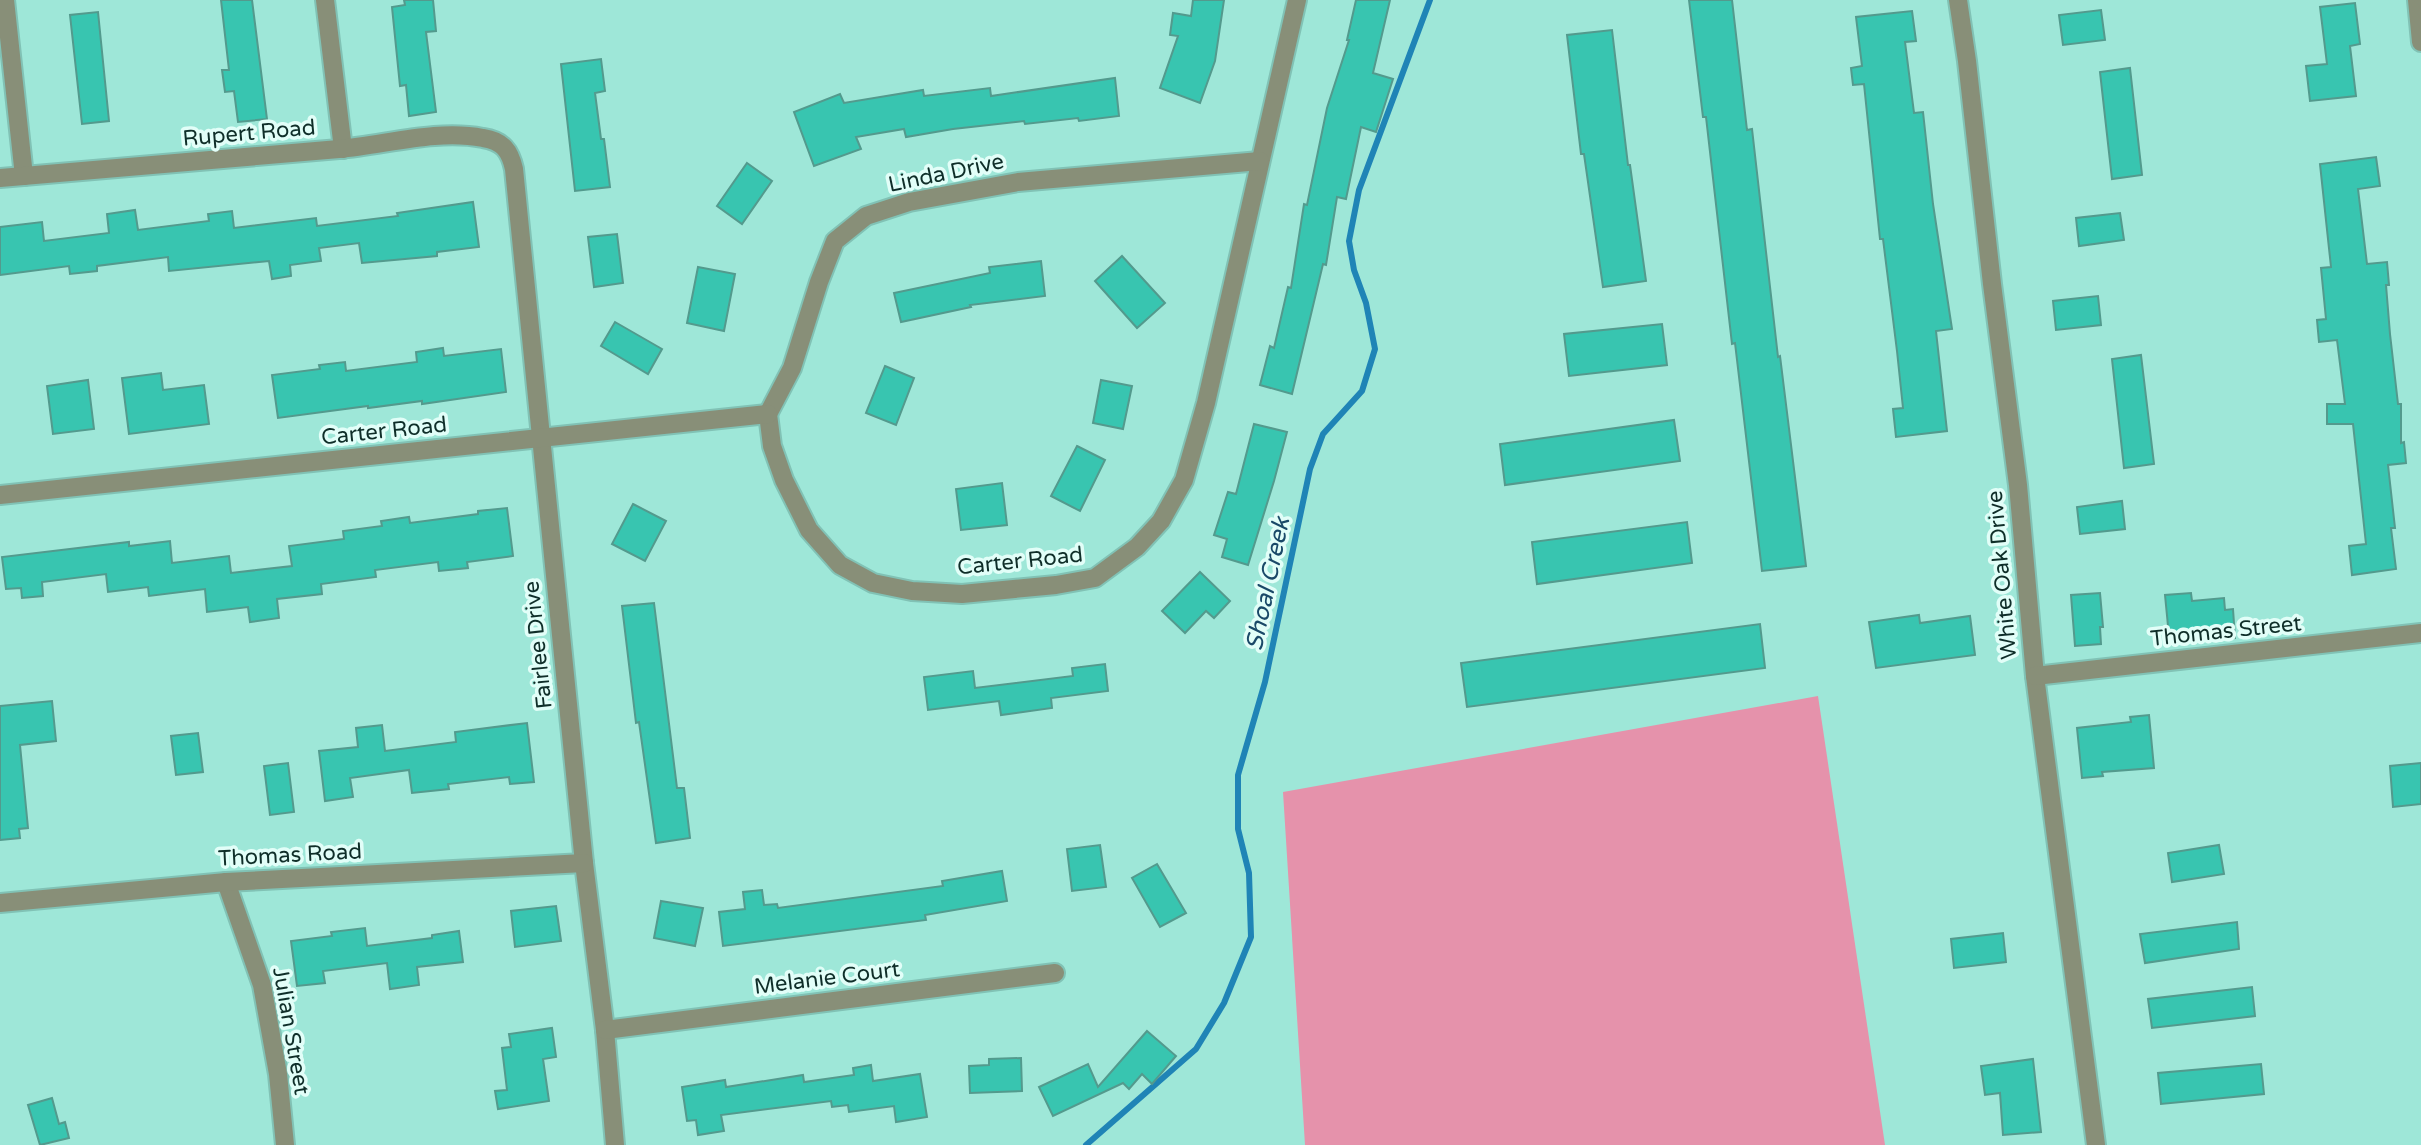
<svg xmlns="http://www.w3.org/2000/svg" width="2421" height="1145" viewBox="0 0 2421 1145" font-family="'Varela Round',sans-serif">
  <style>
    .green { fill: #e592ab }
    .lines { fill: none; stroke-linecap: round; stroke-linejoin: round }
    .stream { stroke: #1f84b6; stroke-width: 6 }
    .building { fill: #38c5b0; stroke: #539a8d; stroke-width: 2 }
    .street-casing { stroke: #81c2b5; stroke-width: 22 }
    .street { stroke: #888f78; stroke-width: 18 }
    .labels { text-anchor: middle; dominant-baseline: central; stroke-width: 7; stroke-linejoin: round; paint-order: stroke }
    .street-label { font-size: 22px; fill: #0f2e29; stroke: #e2fef8 }
    .water-label { font-size: 24px; font-style: italic; fill: #1a4968; stroke: #e2fef8 }
  </style>
  <rect width="100%" height="100%" fill="#9ee7d8"/>
  <!-- green -->
  <polygon class="green" points="1818,696 1885,1145 1305,1145 1283,792"/>
  <g class="lines">
    <!-- stream -->
    <polyline class="stream" points="1086,1145 1196,1049 1224,1003 1251,937 1249,873 1238,829 1238,775 1265,682 1310,469 1323,434 1362,391 1375,349 1366,303 1354,270 1349,241 1359,190 1430,0"/>
  </g>
  <!-- building -->
  <g class="building">
    <polygon points="221,0 252,0 267,119 238,122 234,91 225,92 222,70 229,70"/>
    <polygon points="404,0 433,0 436,31 426,32 436,112 409,116 406,85 400,86 392,7 405,5"/>
    <polygon points="1193,0 1224,0 1215,61 1200,103 1160,88 1178,36 1170,35 1173,13 1191,16"/>
    <polygon points="1356,0 1390,0 1373,73 1393,79 1376,132 1361,127 1346,199 1337,197 1326,265 1323,264 1292,394 1260,385 1270,346 1274,348 1288,287 1291,288 1304,204 1307,205 1327,108 1349,40 1347,40"/>
    <polygon points="1689,0 1732,0 1747,130 1752,129 1778,357 1780,356 1806,566 1762,571 1735,343 1732,344 1706,117 1703,117"/>
    <polygon points="2355,3 2360,44 2350,46 2356,96 2310,101 2306,66 2327,64 2320,7"/>
    <polygon points="2101,10 2105,40 2063,45 2059,15"/>
    <polygon points="1912,11 1916,41 1905,42 1914,113 1923,112 1933,204 1952,329 1936,331 1947,431 1896,437 1893,409 1903,408 1897,351 1883,239 1880,239 1864,84 1853,85 1851,68 1862,66 1856,17"/>
    <polygon points="98,12 109,121 82,124 70,15"/>
    <polygon points="1612,30 1628,165 1630,165 1646,281 1603,287 1584,154 1581,154 1567,35"/>
    <polygon points="601,59 605,91 595,93 601,139 604,139 610,187 575,191 561,64"/>
    <polygon points="2130,68 2142,175 2112,179 2100,72"/>
    <polygon points="1115,78 1119,116 1079,121 1078,118 1025,124 1024,121 953,129 906,137 904,129 856,137 861,149 814,166 794,112 840,94 844,103 923,90 924,96 990,88 991,96"/>
    <polygon points="2376,157 2380,186 2358,189 2367,264 2387,262 2389,285 2386,285 2390,334 2398,404 2401,404 2401,443 2404,442 2406,463 2388,465 2395,528 2391,528 2396,569 2352,575 2349,546 2366,544 2353,424 2327,424 2327,404 2345,404 2337,340 2319,342 2317,320 2326,319 2321,268 2331,267 2320,164"/>
    <polygon points="747,163 772,181 742,224 717,206"/>
    <polygon points="473,202 479,247 437,252 437,256 362,263 359,243 319,248 321,261 290,265 291,276 272,279 269,261 169,271 168,257 97,266 97,271 70,274 69,266 0,275 0,227 42,222 44,241 109,233 107,214 135,210 138,230 209,221 208,214 232,211 234,228 316,218 317,226 398,216 397,213"/>
    <polygon points="2120,213 2124,240 2079,246 2076,218"/>
    <polygon points="617,234 623,283 594,287 588,237"/>
    <polygon points="1122,256 1165,303 1137,328 1095,281"/>
    <polygon points="1041,261 1045,296 970,305 971,307 901,322 894,293 990,273 989,267"/>
    <polygon points="698,267 735,274 724,331 687,323"/>
    <polygon points="2098,296 2101,325 2056,330 2053,301"/>
    <polygon points="615,322 662,349 648,374 601,346"/>
    <polygon points="1662,324 1667,365 1569,376 1564,334"/>
    <polygon points="443,348 444,356 501,349 506,392 422,404 422,401 368,408 368,406 278,418 272,375 320,369 319,365 345,362 346,371 417,362 416,352"/>
    <polygon points="2141,355 2154,464 2124,468 2112,359"/>
    <polygon points="885,366 914,378 896,425 866,413"/>
    <polygon points="161,373 163,390 204,385 209,424 129,434 122,378"/>
    <polygon points="88,380 94,429 53,434 47,386"/>
    <polygon points="1101,380 1132,386 1123,429 1093,423"/>
    <polygon points="1674,420 1680,461 1505,485 1500,444"/>
    <polygon points="1254,424 1287,432 1274,481 1248,565 1222,557 1227,539 1214,535 1228,492 1236,494"/>
    <polygon points="1077,446 1105,460 1080,511 1051,496"/>
    <polygon points="1002,483 1007,525 961,530 956,489"/>
    <polygon points="2122,501 2125,529 2080,534 2077,507"/>
    <polygon points="633,504 666,521 645,561 612,544"/>
    <polygon points="507,508 513,556 467,562 468,568 439,571 438,562 375,570 376,577 321,584 322,594 277,599 279,618 250,622 248,607 207,612 205,589 149,596 148,587 108,592 106,574 42,582 43,596 22,598 21,588 6,589 2,557 129,542 129,546 170,541 172,563 229,556 231,573 292,566 289,546 344,539 343,531 382,526 381,521 409,517 410,523 478,514 478,511"/>
    <polygon points="1687,522 1692,563 1537,584 1532,542"/>
    <polygon points="1200,572 1230,601 1214,618 1206,611 1185,633 1162,611"/>
    <polygon points="2100,593 2103,627 2100,627 2101,644 2075,646 2071,595"/>
    <polygon points="2191,593 2192,601 2224,598 2225,610 2233,609 2235,638 2213,640 2212,632 2169,636 2165,595"/>
    <polygon points="654,603 677,788 684,788 690,838 656,843 639,722 636,723 622,606"/>
    <polygon points="1919,615 1920,623 1970,616 1975,655 1876,668 1869,622"/>
    <polygon points="1760,624 1765,668 1467,707 1461,663"/>
    <polygon points="1105,664 1108,691 1051,698 1052,708 1001,715 999,701 928,710 924,677 973,671 975,688 1073,676 1072,668"/>
    <polygon points="52,701 56,741 20,745 28,828 19,829 20,838 0,840 0,706"/>
    <polygon points="2149,715 2154,768 2102,772 2103,776 2082,778 2077,728 2131,722 2130,717"/>
    <polygon points="527,723 534,782 510,784 509,777 448,784 449,789 412,793 409,770 350,778 353,797 325,801 319,751 358,747 356,728 382,725 385,751 456,742 455,732"/>
    <polygon points="198,733 203,772 176,775 171,736"/>
    <polygon points="288,763 294,812 270,815 264,766"/>
    <polygon points="2421,763 2421,804 2393,807 2390,766"/>
    <polygon points="1100,845 1106,887 1072,891 1067,849"/>
    <polygon points="2219,845 2224,874 2172,882 2168,853"/>
    <polygon points="1157,864 1186,913 1160,927 1132,878"/>
    <polygon points="1002,871 1007,901 925,915 926,920 723,946 719,912 745,909 743,892 762,890 764,905 777,904 778,908 943,886 942,881"/>
    <polygon points="661,901 703,908 695,946 654,938"/>
    <polygon points="556,906 561,941 515,947 511,911"/>
    <polygon points="2237,922 2239,949 2145,963 2140,934"/>
    <polygon points="365,928 367,946 432,938 432,935 459,931 463,962 417,967 419,985 390,989 387,963 323,971 325,983 297,986 291,941 332,936 331,932"/>
    <polygon points="2003,933 2006,962 1954,968 1951,939"/>
    <polygon points="2252,987 2255,1016 2152,1028 2148,999"/>
    <polygon points="552,1028 556,1057 543,1059 549,1101 498,1109 495,1091 507,1090 502,1048 511,1047 509,1034"/>
    <polygon points="1147,1031 1176,1056 1152,1084 1142,1074 1129,1089 1123,1083 1053,1116 1039,1087 1088,1064 1098,1087"/>
    <polygon points="1021,1058 1022,1091 970,1093 969,1066 989,1065 989,1059"/>
    <polygon points="2033,1059 2041,1132 2003,1135 2000,1093 1985,1095 1981,1066"/>
    <polygon points="2261,1064 2264,1094 2161,1104 2158,1073"/>
    <polygon points="871,1065 873,1081 920,1074 927,1117 896,1122 894,1106 849,1112 848,1105 832,1107 831,1101 721,1115 724,1131 698,1135 696,1120 687,1121 682,1087 725,1080 726,1087 803,1075 804,1082 854,1075 853,1068"/>
    <polygon points="52,1098 59,1124 65,1122 69,1138 40,1145 28,1105"/>
  </g>
  <g class="lines">
    <!-- street casing -->
    <g class="street-casing">
      <g id="street">
        <polyline points="5,0 24,176"/>
        <polyline points="325,0 343,149"/>
        <polyline points="1958,0 1967,61 1992,284 2018,485 2035,676 2096,1145"/>
        <polyline points="2417,0 2421,42"/>
        <path d="M0 178C113 168 226 159 339 149 386 145 436 129 483 138 503 141 510 151 514 169L584 863 605 1030 615 1145"/>
        <polyline points="768,414 772,446 784,480 809,530 840,565 873,583 912,591 962,594 1056,585 1095,578 1137,547 1161,521 1184,480 1206,403 1297,0"/>
        <polyline points="768,414 792,368 819,282 835,241 866,216 909,202 1018,182 1260,161"/>
        <polyline points="0,495 768,414"/>
        <polyline points="2035,676 2421,633"/>
        <polyline points="226,882 262,985 278,1074 285,1145"/>
        <polyline points="0,903 226,882 584,863"/>
        <polyline points="605,1030 1055,973"/>
      </g>
    </g>
    <!-- street -->
    <use href="#street" class="street"/>
  </g>
  <g class="labels">
    <!-- street labels -->
    <g class="street-label">
      <text transform="translate(249 133) rotate(-5)">Rupert Road</text>
      <text transform="translate(946 173) rotate(-12)">Linda Drive</text>
      <text transform="translate(384 431) rotate(-6)">Carter Road</text>
      <text transform="translate(1020 561) rotate(-6)">Carter Road</text>
      <text transform="translate(2002 575) rotate(-95)">White Oak Drive</text>
      <text transform="translate(2226 631) rotate(-6)">Thomas Street</text>
      <text transform="translate(538 645) rotate(-96)">Fairlee Drive</text>
      <text transform="translate(290 855) rotate(-3)">Thomas Road</text>
      <text transform="translate(827 978) rotate(-7)">Melanie Court</text>
      <text transform="translate(291 1031) rotate(80)">Julian Street</text>
    </g>
    <!-- water labels -->
    <g class="water-label">
      <text transform="translate(1268 584) rotate(-78)">Shoal Creek</text>
    </g>
  </g>
</svg>
